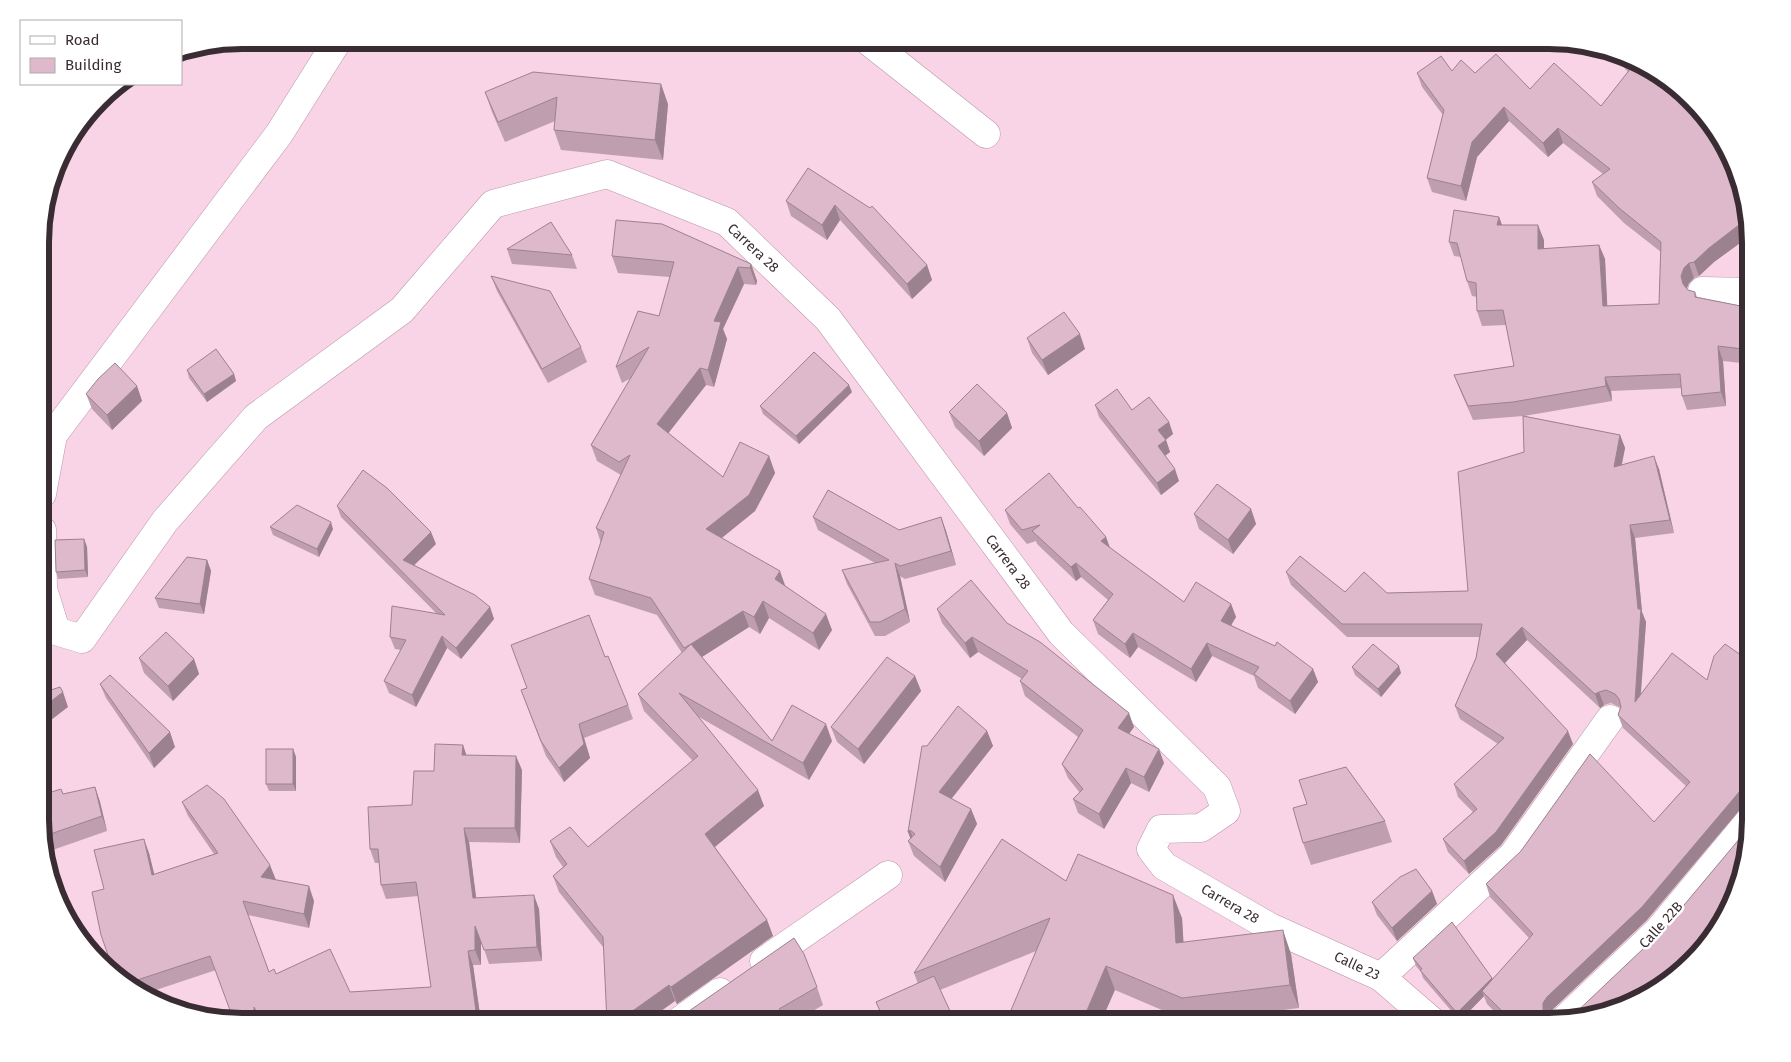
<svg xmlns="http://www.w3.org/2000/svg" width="1791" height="1062" viewBox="0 0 1791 1062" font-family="'Fira Sans',sans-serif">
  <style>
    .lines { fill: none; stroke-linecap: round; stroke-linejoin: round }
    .minor-casing { stroke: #bb97a9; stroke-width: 29 }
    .minor { stroke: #fff; stroke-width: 28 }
    .wall { fill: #bf9faf }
    .shaded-wall { fill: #9b828e }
    .building { fill: #deb9cb; stroke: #9b828e }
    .labels { text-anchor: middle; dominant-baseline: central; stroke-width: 5; stroke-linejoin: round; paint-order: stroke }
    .street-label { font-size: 14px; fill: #3a2c33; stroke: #fff }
    .rim { fill: none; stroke: #3a2c33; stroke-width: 6 }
  </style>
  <rect width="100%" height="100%" fill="#f9d3e6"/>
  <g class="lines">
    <!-- minor casing -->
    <g class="minor-casing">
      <g id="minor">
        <polyline points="867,40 986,134"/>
        <polyline points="1702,291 1751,292"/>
        <polyline points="42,494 53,435 279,134 338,40"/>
        <polyline points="42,530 43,589 56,631 82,639 165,521 256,417 402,310 493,204 607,174 727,222 828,319 1061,633 1217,787 1226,811 1201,828 1161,829 1151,849 1164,866 1270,927 1381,977 1433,1022"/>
        <polyline points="764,961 888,875"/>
        <polyline points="1381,977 1513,855 1610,719"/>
        <polyline points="1563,1021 1658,931 1751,819"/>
        <polyline points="678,1022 720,992"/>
      </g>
    </g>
    <!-- minor -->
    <use href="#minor" class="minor"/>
  </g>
  <!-- wall -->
  <g class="wall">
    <polygon points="1609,50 1650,67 1751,228 1751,235 1714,262 1699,276 1694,278 1689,283 1687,288 1688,290 1695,292 1697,297 1751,308 1751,364 1723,361 1726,406 1687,410 1682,396 1681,388 1611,391 1612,401 1524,416 1620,435 1625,448 1622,465 1659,469 1674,533 1635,538 1642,612 1646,622 1641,694 1707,680 1751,662 1647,920 1552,1010 1548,1016 1548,1019 1552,1022 1505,1022 1487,1004 1484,996 1460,1021 1423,978 1421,972 1416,966 1413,958 1492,978 1493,979 1529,938 1490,897 1486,884 1654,822 1686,786 1623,728 1618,715 1620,708 1619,707 1611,703 1604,705 1600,708 1527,640 1505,663 1573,744 1501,845 1469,874 1448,852 1443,839 1473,812 1458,797 1454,784 1498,744 1460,719 1455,706 1476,658 1480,637 1347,637 1291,585 1286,572 1345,592 1387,593 1468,591 1524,452 1523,416 1473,420 1460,390 1454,375 1514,366 1506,325 1482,326 1477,311 1477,297 1472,296 1467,281 1461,257 1454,256 1449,242 1499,217 1502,225 1544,240 1544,249 1599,245 1605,259 1607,306 1659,304 1661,252 1624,223 1597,196 1592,182 1603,174 1563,143 1548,157 1509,121 1477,157 1466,201 1432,192 1427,178 1443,115 1422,87 1417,73 1452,71 1475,73 1530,89 1601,106 1628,72"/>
    <polygon points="485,92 668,104 663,160 561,150 554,130 555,121 505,142 492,112"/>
    <polygon points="808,168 927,265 932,280 912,299 840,220 827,240 791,216 786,201"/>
    <polygon points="507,249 572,255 577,269 512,264"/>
    <polygon points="612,256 751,264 757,281 756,285 744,284 723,329 727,339 714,387 706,385 668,433 723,477 769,456 775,473 755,511 721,538 785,586 832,630 819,650 769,618 760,634 749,627 702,657 772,741 832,741 809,780 699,717 764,806 715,847 767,920 773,936 677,1004 675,1001 603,947 559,892 553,876 563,867 556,857 550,841 588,847 693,761 644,711 638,694 682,653 657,615 595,595 589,579 601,543 596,528 621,475 597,461 591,445 631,378 622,383 616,367 659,316 670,277 618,273"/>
    <polygon points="491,276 581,347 587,362 548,383 497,291"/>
    <polygon points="1027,338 1085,349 1048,375 1032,353"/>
    <polygon points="187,370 234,374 236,381 207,402 189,378"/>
    <polygon points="137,386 142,401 112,430 92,409 86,394"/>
    <polygon points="852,392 799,444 763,414 760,406"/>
    <polygon points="1095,405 1132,410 1169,422 1173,434 1166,440 1170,452 1165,456 1179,481 1161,495 1099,417"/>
    <polygon points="949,412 1007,413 1012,428 984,456 955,427"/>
    <polygon points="1751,500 1751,523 1748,524 1744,511"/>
    <polygon points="337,506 436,544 414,565 490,607 494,619 461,659 447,648 416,707 389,693 384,681 401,650 395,649 390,637 436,613 341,517"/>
    <polygon points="1078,508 1106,537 1110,548 1184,602 1231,604 1236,617 1231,625 1313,669 1318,682 1295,714 1258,688 1254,676 1212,656 1196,682 1138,647 1130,658 1098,634 1093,620 1108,600 1081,577 1076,581 1037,544 1036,541 1027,544 1010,524 1005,510"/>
    <polygon points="1251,509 1256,524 1233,554 1199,529 1194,514"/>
    <polygon points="813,517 899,530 941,517 946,531 956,565 905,579 900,576 910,622 885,636 875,636 847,584 842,570 875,563 818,530"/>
    <polygon points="270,527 333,529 319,557 273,535"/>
    <polygon points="84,539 87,547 88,577 58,579 56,572"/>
    <polygon points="207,560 211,571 204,614 159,608 155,598"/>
    <polygon points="937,609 1007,623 1134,727 1129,734 1164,763 1149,792 1131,783 1104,829 1078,813 1073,799 1080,793 1068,778 1062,764 1078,737 1025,696 1020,681 1022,679 978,652 970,658 942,623"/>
    <polygon points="605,657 628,705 633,719 584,738 590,758 564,782 546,756 521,690"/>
    <polygon points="139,658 194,659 199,674 173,701 144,673"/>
    <polygon points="1352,667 1401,673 1381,697 1355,675"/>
    <polygon points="915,676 921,691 864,764 837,742 831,727"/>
    <polygon points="100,684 175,747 154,768 106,698"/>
    <polygon points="987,731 993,746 951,799 971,809 977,824 945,882 914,856 908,841 911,839 908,832 927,746"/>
    <polygon points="463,745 466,755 522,770 520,843 469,842 476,898 539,909 542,961 489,964 481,940 481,965 473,965 481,1022 260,1022 260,1021 260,1022 241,1022 216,970 141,995 113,969 104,889 149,853 154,875 214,854 188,816 182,802 276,880 314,901 309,928 248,915 269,972 276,974 350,992 431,987 418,896 386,899 381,885 379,863 375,863 370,849 412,805 434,771"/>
    <polygon points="293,749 296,757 296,791 269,791 266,784"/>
    <polygon points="95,787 100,802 107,831 44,853 42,846 42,795 63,794"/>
    <polygon points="1307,804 1385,821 1392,842 1311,865 1303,843"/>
    <polygon points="1066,881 1182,918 1183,942 1291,954 1299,1008 1190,1022 1115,990 1036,951 940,990 955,1022 884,1022 876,1002 918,984 914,973"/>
    <polygon points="1432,891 1437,904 1397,941 1377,915 1372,902"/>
    <polygon points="817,987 823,1005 795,1022 693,1022 689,1011"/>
  </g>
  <!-- shaded-wall -->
  <g class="shaded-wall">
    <polygon points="661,84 668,104 663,160 655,140"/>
    <polygon points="1504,107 1509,121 1477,157 1466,201 1461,186 1472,142"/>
    <polygon points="1558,128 1563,143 1548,157 1543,143"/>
    <polygon points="835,205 840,220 827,240 822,225"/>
    <polygon points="1499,217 1504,231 1497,225"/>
    <polygon points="1748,218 1751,228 1751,235 1714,262 1699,276 1694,262 1709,248"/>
    <polygon points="1538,225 1544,240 1544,263 1538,249"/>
    <polygon points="1599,245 1605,259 1608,321 1603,306"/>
    <polygon points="1689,263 1694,278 1689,283 1686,290 1683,284 1681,276 1684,268"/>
    <polygon points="751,264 757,281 756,285 750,268"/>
    <polygon points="927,265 932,280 912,299 907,284"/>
    <polygon points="738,267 744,284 723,329 727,339 714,387 708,370 714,321"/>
    <polygon points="1080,334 1085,349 1048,375 1042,360"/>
    <polygon points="1718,346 1723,361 1726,406 1721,392"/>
    <polygon points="700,368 706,385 663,440 657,424"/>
    <polygon points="234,374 236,381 207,402 204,394"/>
    <polygon points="1605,377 1611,391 1612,401 1606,386"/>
    <polygon points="849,385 852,392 799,444 796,436"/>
    <polygon points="137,386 142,401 112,430 107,415"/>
    <polygon points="1007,413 1012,428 984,456 979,441"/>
    <polygon points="1169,422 1173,434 1162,442 1158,430"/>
    <polygon points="1620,435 1625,448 1618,480 1614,467"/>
    <polygon points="1166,440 1170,452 1162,458 1158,446"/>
    <polygon points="769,456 775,473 755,511 712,546 706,529"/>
    <polygon points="1654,456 1659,469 1674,533 1670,520"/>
    <polygon points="1175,469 1179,481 1161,495 1157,483"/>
    <polygon points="1251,509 1256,524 1233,554 1228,540"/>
    <polygon points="941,517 946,531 956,565 951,551"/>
    <polygon points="331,522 333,529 319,557 317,549"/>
    <polygon points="1630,525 1635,538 1642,612 1646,622 1639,715 1635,702 1638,609"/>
    <polygon points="431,532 436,544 407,572 403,560"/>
    <polygon points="1106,537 1111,551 1101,541"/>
    <polygon points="84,539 87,547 88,577 85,570"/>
    <polygon points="207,560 211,571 204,614 200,604"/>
    <polygon points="895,563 900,576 910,622 905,609"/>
    <polygon points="1076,563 1081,577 1076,581 1071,567"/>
    <polygon points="780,571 786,588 775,579"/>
    <polygon points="763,601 769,618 760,634 754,617"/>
    <polygon points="1231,604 1236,617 1226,634 1221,621"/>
    <polygon points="490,607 494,619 461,659 456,648"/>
    <polygon points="743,611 749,627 697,660 691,644"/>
    <polygon points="826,614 832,630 819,650 813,633"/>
    <polygon points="1522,627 1527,640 1501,667 1496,654"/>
    <polygon points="1133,633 1138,647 1130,658 1125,644"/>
    <polygon points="442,636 447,648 416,707 412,695"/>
    <polygon points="972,637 978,652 970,658 965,643"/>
    <polygon points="1207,643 1212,656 1196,682 1191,669"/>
    <polygon points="194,659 199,674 173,701 168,686"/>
    <polygon points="1399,666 1401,673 1381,697 1378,689"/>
    <polygon points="1313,669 1318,682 1295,714 1290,701"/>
    <polygon points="915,676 921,691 864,764 858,749"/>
    <polygon points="63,692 68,707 42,727 42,708"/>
    <polygon points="1599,692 1604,705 1600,708 1595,694"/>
    <polygon points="1129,713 1134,727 1123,742 1118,728"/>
    <polygon points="579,724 584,738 590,758 564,782 559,768"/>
    <polygon points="826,724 832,741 809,780 803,763"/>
    <polygon points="987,731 993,746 945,807 939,792"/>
    <polygon points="1568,731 1573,744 1501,845 1469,874 1464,861"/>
    <polygon points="170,732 175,747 154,768 149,753"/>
    <polygon points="463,745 468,760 462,755"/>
    <polygon points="293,749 296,757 296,791 293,784"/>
    <polygon points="1159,749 1164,763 1149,792 1144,777"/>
    <polygon points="516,756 522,770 520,843 515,828"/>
    <polygon points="1126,768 1131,783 1104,829 1099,814"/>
    <polygon points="1751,778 1751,797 1743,806 1647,920 1552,1010 1548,1016 1548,1022 1543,1011 1543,1003 1547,997"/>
    <polygon points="95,787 100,802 107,831 102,816"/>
    <polygon points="758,790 764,806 711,850 705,834"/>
    <polygon points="971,809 977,824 945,882 940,867"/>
    <polygon points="464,828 469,842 478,912 473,898"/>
    <polygon points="910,830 915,845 913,845 908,832"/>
    <polygon points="144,839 149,853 158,889 152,875"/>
    <polygon points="270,865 276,880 261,877"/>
    <polygon points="309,886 314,901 309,928 304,914"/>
    <polygon points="1432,891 1437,904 1397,941 1392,928"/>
    <polygon points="534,895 539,909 542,961 537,947"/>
    <polygon points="1173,895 1182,918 1185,967 1176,943"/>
    <polygon points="1727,912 1724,921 1692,963 1687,967"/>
    <polygon points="767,920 773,936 677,1004 671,987"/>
    <polygon points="475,926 481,940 481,965 475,950"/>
    <polygon points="1283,930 1291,954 1299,1008 1290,985"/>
    <polygon points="468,951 473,965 481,1022 476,1011"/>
    <polygon points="1106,966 1115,990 1101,1022 1082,1022"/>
    <polygon points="1492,978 1495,985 1482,991 1484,996 1460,1021 1457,1013"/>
    <polygon points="669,985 675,1001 646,1022 617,1022"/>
    <polygon points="254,1007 260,1021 260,1022 254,1022"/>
  </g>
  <!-- building -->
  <g class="building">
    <polygon points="1496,54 1530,89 1554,63 1601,106 1631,68 1619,54 1650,67 1717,130 1724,144 1723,144 1724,144 1740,177 1748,218 1709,248 1694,262 1689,263 1684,268 1681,276 1683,284 1688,290 1695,292 1695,297 1751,308 1751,350 1718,346 1721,392 1682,396 1680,374 1605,377 1606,386 1513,402 1468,406 1454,375 1514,366 1503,310 1477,311 1476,283 1467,281 1457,243 1449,242 1454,210 1499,217 1497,225 1538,225 1538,249 1599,245 1603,306 1659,304 1661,242 1619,208 1592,182 1610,169 1558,128 1543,143 1504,107 1472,142 1461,186 1427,178 1444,110 1417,73 1441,56 1452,71 1461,60 1475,73"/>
    <polygon points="533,72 661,84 655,140 554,130 557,97 498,122 485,92"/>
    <polygon points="808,168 870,208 872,206 927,265 907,284 835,205 822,225 786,201"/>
    <polygon points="616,220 662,224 751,264 750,268 738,267 714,321 721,322 708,370 700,368 657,424 723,477 740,442 769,456 749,495 706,529 780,571 775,579 826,614 813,633 763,601 754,617 743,611 691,644 772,741 792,705 826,724 803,763 679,693 758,790 705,834 767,920 671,987 669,985 617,1022 607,1022 603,937 553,876 567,864 550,841 570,827 588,847 698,756 638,694 691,644 684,648 651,598 589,579 604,532 596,528 630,455 619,462 591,445 649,347 616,367 638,311 659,316 674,262 612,256"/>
    <polygon points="551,222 572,255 507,249"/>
    <polygon points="491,276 550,291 581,347 542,369"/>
    <polygon points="1064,312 1080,334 1042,360 1027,338"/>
    <polygon points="216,349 234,374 204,394 187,370"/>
    <polygon points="814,352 849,385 796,436 760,406"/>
    <polygon points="115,363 137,386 107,415 86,394 98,379"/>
    <polygon points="977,384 1007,413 979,441 949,412"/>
    <polygon points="1117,389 1132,410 1149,397 1169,422 1158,430 1166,440 1158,446 1175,469 1157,483 1095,405"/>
    <polygon points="1523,416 1620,435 1614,467 1654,456 1670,520 1630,525 1638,609 1641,609 1635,702 1672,653 1707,680 1714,656 1725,644 1751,662 1751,778 1642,907 1547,997 1543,1003 1543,1011 1547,1018 1552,1022 1513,1022 1482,991 1533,934 1486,884 1521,851 1590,754 1654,822 1690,782 1618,715 1621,707 1619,699 1615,694 1606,690 1599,692 1595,694 1522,627 1496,654 1568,731 1496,832 1464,861 1443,839 1477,809 1454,784 1504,738 1455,706 1476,658 1482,624 1342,624 1286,572 1300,556 1345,592 1364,572 1387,593 1468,591 1458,472 1524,452"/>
    <polygon points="363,470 387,488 431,532 403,560 475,595 490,607 456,648 442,636 412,695 384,681 406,640 390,637 392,606 445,615 337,506"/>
    <polygon points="1049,473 1078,508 1080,507 1106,537 1101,541 1184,602 1196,582 1231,604 1221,621 1275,646 1277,642 1313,669 1290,701 1254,674 1259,667 1207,643 1191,669 1133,633 1125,644 1093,620 1113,594 1076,563 1071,567 1032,531 1040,525 1022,530 1005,510"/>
    <polygon points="1217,484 1251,509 1228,540 1194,514"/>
    <polygon points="828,490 899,530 941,517 951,551 900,566 895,563 905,609 880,622 870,622 842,570 889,560 813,517"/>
    <polygon points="1751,500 1751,510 1744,511"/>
    <polygon points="297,505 331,522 317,549 270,527"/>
    <polygon points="84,539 85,570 56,572 55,540"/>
    <polygon points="187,557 207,560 200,604 155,598"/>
    <polygon points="971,580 1007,623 1040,642 1129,713 1118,728 1159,749 1144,777 1126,768 1099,814 1073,799 1083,789 1062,764 1083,730 1020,681 1028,671 972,637 965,643 937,609"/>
    <polygon points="589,615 605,657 608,656 628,705 579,724 584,744 559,768 541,741 521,690 527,688 511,645"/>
    <polygon points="166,632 194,659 168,686 139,658"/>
    <polygon points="1373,644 1399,666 1378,689 1352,667"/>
    <polygon points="887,657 915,676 858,749 831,727"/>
    <polygon points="110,675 170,732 149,753 100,684"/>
    <polygon points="60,687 63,692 42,708 42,693"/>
    <polygon points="958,706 987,731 939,792 971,809 940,867 908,841 915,834 910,830 908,832 922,746 927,746"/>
    <polygon points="435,744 463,745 462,755 516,756 515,828 464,828 473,898 534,895 537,947 484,950 475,926 475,950 468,951 476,1011 409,1020 409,1022 262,1022 254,1007 254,1022 241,1022 234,1021 210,956 128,983 113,969 101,935 92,892 104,889 94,850 144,839 152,875 218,853 182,802 207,785 224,799 270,865 261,877 309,886 304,914 243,901 269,972 274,969 276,974 330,949 350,992 431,987 416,882 381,885 378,849 370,849 368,807 412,805 414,771 434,771"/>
    <rect x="266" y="749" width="27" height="35"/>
    <polygon points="1346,767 1385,821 1303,843 1293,808 1307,804 1299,780"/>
    <polygon points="95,787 102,816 42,837 42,795 61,789 63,794"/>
    <polygon points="1751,825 1751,833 1727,912 1701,950 1687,967 1650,995 1568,1020 1664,929"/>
    <polygon points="1002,839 1066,881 1078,854 1173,895 1176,943 1283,930 1290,985 1182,998 1106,966 1082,1022 1006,1022 1050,918 914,973"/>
    <polygon points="1416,869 1432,891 1392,928 1372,902 1400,877"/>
    <polygon points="1452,922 1492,978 1457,1013 1420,970 1422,969 1413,958"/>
    <polygon points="794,938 804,954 817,987 779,1009 789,1022 697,1022 689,1011"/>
    <polygon points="934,976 955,1022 885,1022 876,1002"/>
    <polygon points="1432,1014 1435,1022 1408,1022"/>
  </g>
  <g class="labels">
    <!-- street labels -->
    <g class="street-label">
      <text transform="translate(753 248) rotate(43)">Carrera 28</text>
      <text transform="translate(1008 562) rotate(53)">Carrera 28</text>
      <text transform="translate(1230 904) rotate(30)">Carrera 28</text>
      <text transform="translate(1661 925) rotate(-48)">Calle 22B</text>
      <text transform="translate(1357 966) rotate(25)">Calle 23</text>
    </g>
  </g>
  <!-- crop -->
  <path d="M0 0H1791V1062H0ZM242 49H1549A193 193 0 0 1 1742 242V820A193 193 0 0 1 1549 1013H242A193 193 0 0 1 49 820V242A193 193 0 0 1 242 49Z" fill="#fff" fill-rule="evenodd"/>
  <path class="rim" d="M242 49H1549A193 193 0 0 1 1742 242V820A193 193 0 0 1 1549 1013H242A193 193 0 0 1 49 820V242A193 193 0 0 1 242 49Z"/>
  <!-- legend -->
  <rect x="20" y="20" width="162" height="65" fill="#ffffff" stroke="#b0abad"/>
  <rect x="30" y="36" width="25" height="8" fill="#ffffff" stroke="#b0abad"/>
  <text x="65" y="45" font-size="15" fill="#3a2c33">Road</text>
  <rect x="30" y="58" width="25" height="15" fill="#deb9cb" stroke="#b0abad"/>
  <text x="65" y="70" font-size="15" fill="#3a2c33">Building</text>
</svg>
